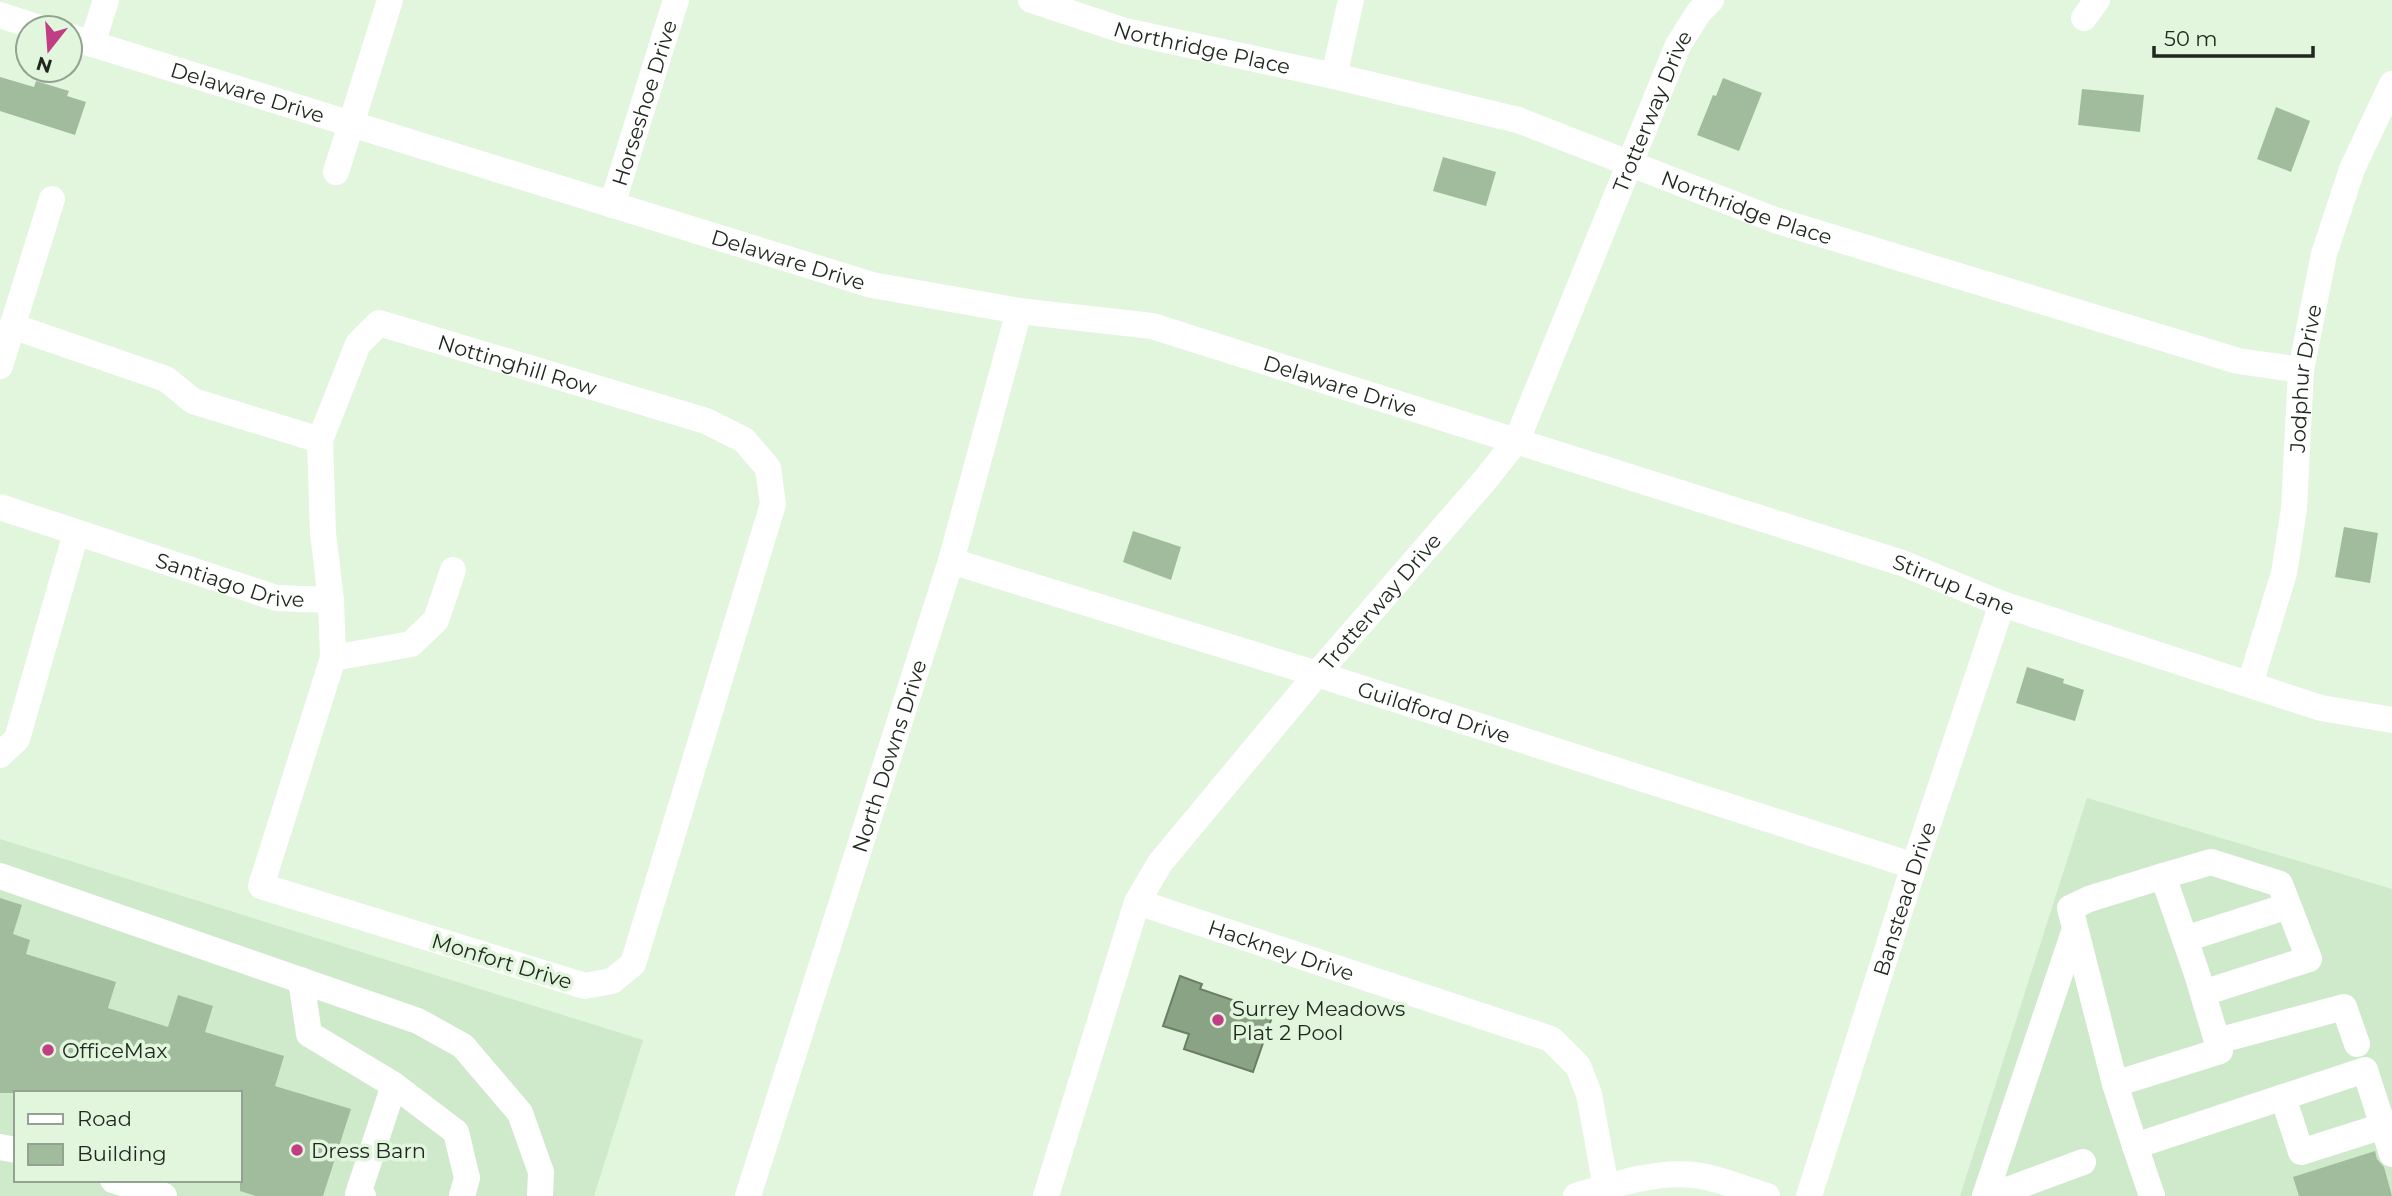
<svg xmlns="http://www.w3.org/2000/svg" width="2392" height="1196" viewBox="0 0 2392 1196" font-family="Montserrat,sans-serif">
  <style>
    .built { fill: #cfe9cb; fill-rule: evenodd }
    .water { fill: #8aa385; stroke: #6a7e66; stroke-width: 2 }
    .building { fill: #a1bc9d }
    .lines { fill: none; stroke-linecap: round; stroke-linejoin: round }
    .minor { stroke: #fff; stroke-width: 26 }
    .poi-dot { fill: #c13e85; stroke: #e1f6dd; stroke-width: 2.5 }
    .labels { text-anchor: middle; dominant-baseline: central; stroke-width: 7; stroke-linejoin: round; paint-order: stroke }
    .street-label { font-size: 21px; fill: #1f271e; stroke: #e1f6dd }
    .poi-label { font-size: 21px; fill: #1f271e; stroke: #e1f6dd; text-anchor: start }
  </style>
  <rect width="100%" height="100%" fill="#e1f6dd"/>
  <!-- built -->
  <g class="built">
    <polygon points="2087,798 2392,889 2392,1196 1960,1196"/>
    <path d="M0 839 643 1040 594 1196H0ZM16 1093H240V1180H16Z"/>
  </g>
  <!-- water -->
  <polygon class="water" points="1180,976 1202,984 1200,989 1273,1014 1253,1072 1184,1049 1189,1034 1163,1026"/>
  <!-- building -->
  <g class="building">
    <polygon points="0,77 34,87 36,81 69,91 67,96 86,102 75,135 0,111"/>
    <polygon points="1723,78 1762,93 1739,151 1697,135 1713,95 1716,96"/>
    <polygon points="2082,89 2144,95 2140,132 2078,125"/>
    <polygon points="2276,107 2310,121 2291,172 2257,159"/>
    <polygon points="1443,157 1496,172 1486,206 1433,191"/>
    <polygon points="2344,527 2378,533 2370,583 2335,577"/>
    <polygon points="1133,531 1181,547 1171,580 1123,562"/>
    <polygon points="2027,667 2064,679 2063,683 2084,690 2075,721 2016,703"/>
    <polygon points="0,898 22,905 13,934 30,940 26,954 116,982 108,1008 168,1027 178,995 213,1006 205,1032 284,1056 275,1086 351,1109 323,1196 256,1196 240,1191 240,1093 0,1093"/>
    <polygon points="2375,1151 2377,1159 2384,1167 2392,1196 2299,1196 2293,1177"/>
  </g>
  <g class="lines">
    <!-- minor -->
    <g class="minor">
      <path id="s1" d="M1031 0 1125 31 1334 76 1518 120 1775 220 2238 361 2301 370"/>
      <polyline points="0,15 40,28"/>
      <polyline points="2084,18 2097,0"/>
      <path id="s2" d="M70 37 872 285 1019 311 1152 326 1902 563 2002 604 2321 708 2392 720"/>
      <polyline points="92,44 106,0"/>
      <polyline points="1334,76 1351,0"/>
      <polyline points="336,172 390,0"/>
      <path id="s3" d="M612 205 676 0"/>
      <polyline points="12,326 166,379 193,401 320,440"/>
      <polyline points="0,366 52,199"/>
      <path id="s4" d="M0 507 276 598 331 600 333 658"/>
      <path id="s5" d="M951 561 1317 674 1914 866"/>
      <path id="s6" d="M331 600 323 533 320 440 358 344 379 323 706 421 744 440 768 468 773 504 633 964 612 981 585 986 261 886 333 658 411 644 436 620 453 570"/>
      <path id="s7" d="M2250 684 2284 573 2294 509 2301 370 2324 254 2352 169 2392 84"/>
      <polyline points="0,755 17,739 76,533"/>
      <polyline points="0,876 418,1021 463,1046 520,1113 541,1172 540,1196"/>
      <polyline points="2163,876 2211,862 2280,884 2309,959 2203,993"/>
      <path id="s8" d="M1137 902 1551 1039 1578 1066 1589 1094 1606 1187"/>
      <polyline points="2185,939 2288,906"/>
      <polyline points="301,980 309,1034 394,1085 456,1132 467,1178 462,1196"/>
      <polyline points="2217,1041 2344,1007 2357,1044"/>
      <polyline points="2115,1084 2070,908 2089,899 2163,876 2197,974 2220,1051 2115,1084 2135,1146"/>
      <polyline points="2283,1097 2301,1152 2383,1126"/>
      <polyline points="0,1147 16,1150"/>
      <polyline points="113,1180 164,1196"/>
      <polyline points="363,1196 358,1194 394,1085"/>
      <path id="s9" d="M748 1196 951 561 1019 311"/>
      <path id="s10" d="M1046 1196 1137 902 1160 863 1317 674 1485 480 1517 440 1678 45 1699 12 1711 0"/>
      <path d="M1576 1196C1613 1185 1655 1171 1694 1175 1716 1177 1744 1189 1767 1196"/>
      <path id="s11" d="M1809 1196 1914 866 2002 604"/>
      <polyline points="1985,1196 2074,932"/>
      <polyline points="1991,1196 2083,1162"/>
      <polyline points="2152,1196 2135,1146 2365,1070 2392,1154"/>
    </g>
  </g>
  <!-- markers -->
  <g class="poi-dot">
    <circle cx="1218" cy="1020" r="7"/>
    <circle cx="48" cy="1050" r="7"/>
    <circle cx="297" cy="1150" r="7"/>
  </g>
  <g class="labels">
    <!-- street labels -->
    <g class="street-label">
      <text stroke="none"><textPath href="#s1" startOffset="178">Northridge Place</textPath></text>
      <text stroke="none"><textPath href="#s2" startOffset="186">Delaware Drive</textPath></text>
      <text stroke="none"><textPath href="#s3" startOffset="107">Horseshoe Drive</textPath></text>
      <text stroke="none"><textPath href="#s10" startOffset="1262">Trotterway Drive</textPath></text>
      <text stroke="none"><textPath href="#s1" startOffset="747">Northridge Place</textPath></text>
      <text stroke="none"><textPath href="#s2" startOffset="752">Delaware Drive</textPath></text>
      <text stroke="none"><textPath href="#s6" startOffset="438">Nottinghill Row</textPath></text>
      <text stroke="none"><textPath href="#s7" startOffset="312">Jodphur Drive</textPath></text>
      <text stroke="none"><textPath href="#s2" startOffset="1320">Delaware Drive</textPath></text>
      <text stroke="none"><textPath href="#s4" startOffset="242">Santiago Drive</textPath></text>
      <text stroke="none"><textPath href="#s2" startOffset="1965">Stirrup Lane</textPath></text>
      <text stroke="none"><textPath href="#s10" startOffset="695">Trotterway Drive</textPath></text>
      <text stroke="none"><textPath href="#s5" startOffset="506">Guildford Drive</textPath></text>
      <text stroke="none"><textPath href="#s9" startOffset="462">North Downs Drive</textPath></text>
      <text stroke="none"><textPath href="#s11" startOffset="312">Banstead Drive</textPath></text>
      <text stroke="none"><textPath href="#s8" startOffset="152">Hackney Drive</textPath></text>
      <text transform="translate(502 961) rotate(17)">Monfort Drive</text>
    </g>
    <!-- poi labels -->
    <g class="poi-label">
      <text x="1232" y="1008">Surrey Meadows<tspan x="1232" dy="24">Plat 2 Pool</tspan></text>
      <text x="62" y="1050">OfficeMax</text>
      <text x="311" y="1150">Dress Barn</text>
    </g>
  </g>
  <!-- legend -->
  <rect x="14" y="1091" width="228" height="91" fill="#e1f6dd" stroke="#93a391" stroke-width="2"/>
  <rect x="28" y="1114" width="35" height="10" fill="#ffffff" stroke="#93a391" stroke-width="2"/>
  <text x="77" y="1126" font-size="21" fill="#1f271e">Road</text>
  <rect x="28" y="1144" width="35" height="21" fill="#a1bc9d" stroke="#93a391" stroke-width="2"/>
  <text x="77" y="1161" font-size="21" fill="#1f271e">Building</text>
  <!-- north arrow -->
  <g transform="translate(49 49) rotate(197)"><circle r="33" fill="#e1f6dd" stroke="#93a391" stroke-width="2"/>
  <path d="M0-5L12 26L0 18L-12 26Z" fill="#c13e85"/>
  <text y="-10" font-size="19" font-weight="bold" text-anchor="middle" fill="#1f271e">N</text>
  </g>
  <!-- scale -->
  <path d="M2154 46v10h159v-10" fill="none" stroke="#1f271e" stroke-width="3.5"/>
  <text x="2164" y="46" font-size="21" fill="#1f271e" stroke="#e1f6dd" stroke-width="5" paint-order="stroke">50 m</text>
</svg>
